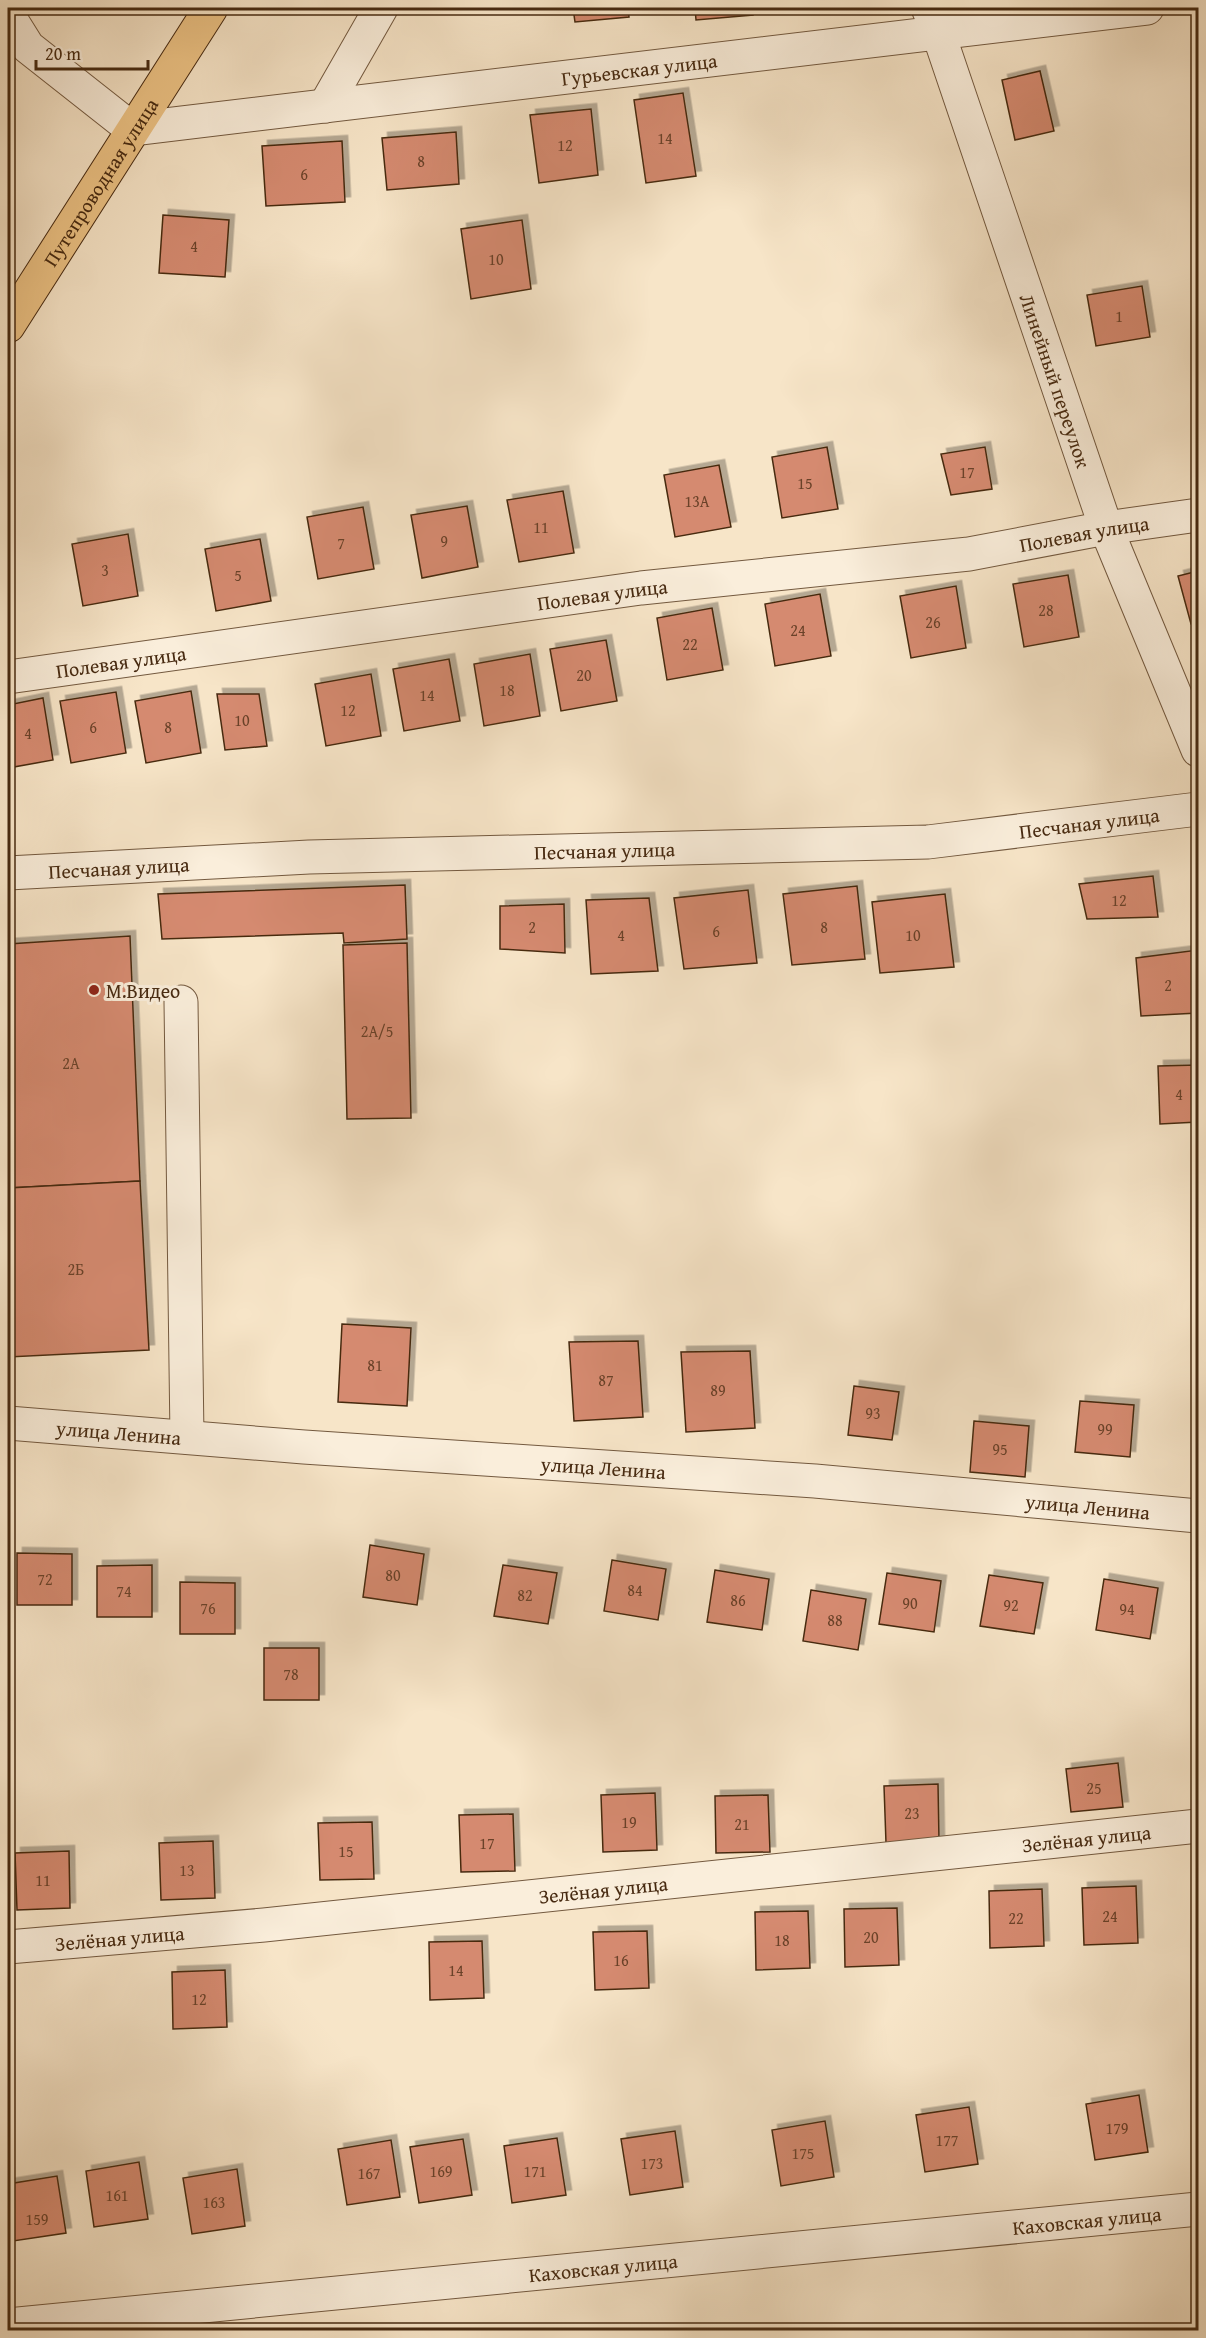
<svg xmlns="http://www.w3.org/2000/svg" width="1206" height="2338" viewBox="0 0 1206 2338" font-family="'Gentium Book Plus',serif">
  <style>
    .building { fill: #d58a70; stroke: #472a11; stroke-width: 1.5; filter: url(#shadow) }
    .lines { fill: none; stroke-linecap: round; stroke-linejoin: round }
    .minor-casing { stroke: #73593f; stroke-width: 35 }
    .major-casing { stroke: #472a11; stroke-width: 35 }
    .minor { stroke: #faeedb; stroke-width: 33 }
    .major { stroke: #ecc284; stroke-width: 33 }
    .poi-dot { fill: #8f2418; stroke: #faeedb; stroke-width: 2 }
    .labels { text-anchor: middle; dominant-baseline: central; stroke-width: 6; stroke-linejoin: round; paint-order: stroke }
    .number-label { font-size: 16px; fill: #6a4229 }
    .street-label { font-size: 20px; fill: #472a11; stroke: #faeedb }
    .poi-label { font-size: 20px; fill: #472a11; stroke: #faeedb; text-anchor: start }
  </style>
  <defs>
    <filter id="shadow"><feDropShadow dx="5.5" dy="-5.5" stdDeviation="0" flood-color="#0004"/></filter>
  </defs>
  <rect width="100%" height="100%" fill="#f7e5c8"/>
  <filter id="stains"><feTurbulence type="fractalNoise" baseFrequency=".00333" numOctaves="4"/><feColorMatrix values="0 0 0 0 .2 0 0 0 0 .09 0 0 0 0 .02 0 0 0 .5 -.17"/></filter>
  <radialGradient id="worn" r=".72"><stop offset=".6" stop-color="#630" stop-opacity="0"/><stop offset="1" stop-color="#630" stop-opacity=".3"/></radialGradient>
  <!-- building -->
  <g class="building">
    <polygon points="573,8 628,8 629,17 575,22"/>
    <polygon points="695,8 752,8 753,15 696,20"/>
    <polygon points="1040,71 1054,131 1015,140 1002,80"/>
    <polygon points="683,93 696,176 646,183 634,100"/>
    <polygon points="591,109 598,175 539,183 530,115"/>
    <polygon points="456,132 459,184 387,190 382,138"/>
    <polygon points="342,141 345,202 266,206 262,146"/>
    <polygon points="163,215 229,220 225,277 159,273"/>
    <polygon points="522,220 531,289 471,299 461,229"/>
    <polygon points="1142,286 1150,337 1096,346 1087,295"/>
    <polygon points="1198,427 1198,452 1194,428"/>
    <polygon points="827,447 838,509 782,518 772,457"/>
    <polygon points="985,447 992,489 951,495 941,454"/>
    <polygon points="719,465 731,527 675,537 664,475"/>
    <polygon points="563,491 574,553 519,562 507,500"/>
    <polygon points="467,506 478,567 422,578 411,515"/>
    <polygon points="363,507 374,569 318,579 307,517"/>
    <polygon points="128,534 138,596 83,606 72,544"/>
    <polygon points="260,539 271,601 216,611 205,549"/>
    <polygon points="1198,571 1198,623 1191,624 1178,576"/>
    <polygon points="1068,575 1079,637 1024,647 1013,584"/>
    <polygon points="956,586 966,648 911,658 900,596"/>
    <polygon points="820,594 831,656 775,666 765,604"/>
    <polygon points="712,608 723,670 667,680 657,618"/>
    <polygon points="606,640 617,701 561,711 550,649"/>
    <polygon points="530,654 540,716 484,726 474,664"/>
    <polygon points="449,659 460,721 404,731 393,669"/>
    <polygon points="371,674 381,736 326,746 315,684"/>
    <polygon points="191,691 201,753 146,763 135,701"/>
    <polygon points="116,692 126,753 71,763 60,701"/>
    <polygon points="217,694 259,694 267,746 225,750"/>
    <polygon points="43,698 53,760 8,768 8,705"/>
    <polygon points="1153,876 1158,917 1087,919 1079,884"/>
    <polygon points="405,885 407,939 344,943 343,933 162,939 158,894"/>
    <polygon points="857,886 865,959 792,965 783,894"/>
    <polygon points="748,890 757,963 684,969 674,898"/>
    <polygon points="945,894 954,967 880,973 872,902"/>
    <polygon points="649,898 658,971 591,974 586,900"/>
    <polygon points="564,904 565,953 500,949 500,906"/>
    <polygon points="130,936 140,1181 8,1188 8,944"/>
    <polygon points="407,943 411,1118 347,1119 343,945"/>
    <polygon points="1198,950 1198,1013 1141,1016 1136,958"/>
    <polygon points="1198,1065 1198,1122 1160,1124 1158,1066"/>
    <polygon points="140,1181 149,1350 8,1357 8,1188"/>
    <polygon points="342,1324 411,1328 407,1406 338,1402"/>
    <polygon points="638,1341 643,1417 574,1421 569,1342"/>
    <polygon points="750,1351 755,1428 686,1432 681,1352"/>
    <polygon points="854,1386 899,1392 892,1440 848,1435"/>
    <polygon points="1080,1401 1134,1405 1130,1457 1075,1452"/>
    <polygon points="974,1421 1029,1426 1025,1477 970,1472"/>
    <polygon points="370,1545 424,1554 417,1605 363,1597"/>
    <polygon points="17,1553 72,1554 72,1605 17,1605"/>
    <polygon points="612,1560 666,1569 658,1620 604,1611"/>
    <polygon points="152,1565 152,1617 97,1617 97,1566"/>
    <polygon points="503,1565 557,1573 548,1624 494,1616"/>
    <polygon points="715,1570 769,1579 762,1630 707,1622"/>
    <polygon points="887,1573 941,1581 934,1632 879,1624"/>
    <polygon points="989,1575 1043,1583 1034,1634 980,1626"/>
    <polygon points="1104,1579 1158,1588 1150,1639 1096,1630"/>
    <polygon points="180,1582 235,1583 235,1634 180,1634"/>
    <polygon points="811,1590 866,1599 858,1650 803,1641"/>
    <rect x="264" y="1648" width="55" height="52"/>
    <polygon points="1118,1763 1123,1807 1071,1812 1066,1769"/>
    <polygon points="938,1784 939,1841 886,1843 884,1786"/>
    <polygon points="655,1793 657,1850 603,1852 601,1795"/>
    <polygon points="768,1795 770,1852 716,1853 715,1796"/>
    <polygon points="513,1814 515,1871 461,1872 459,1815"/>
    <polygon points="372,1822 374,1879 320,1880 318,1823"/>
    <polygon points="213,1841 215,1898 161,1900 159,1843"/>
    <polygon points="69,1851 70,1908 17,1910 15,1853"/>
    <polygon points="1136,1886 1138,1943 1084,1945 1082,1888"/>
    <polygon points="1042,1889 1044,1946 990,1948 989,1891"/>
    <polygon points="897,1908 899,1965 845,1967 844,1909"/>
    <polygon points="808,1911 810,1968 756,1970 755,1912"/>
    <polygon points="647,1931 649,1988 595,1990 593,1932"/>
    <polygon points="482,1941 484,1998 430,2000 429,1942"/>
    <polygon points="225,1970 227,2027 173,2029 172,1972"/>
    <polygon points="1139,2095 1148,2152 1095,2160 1086,2104"/>
    <polygon points="969,2107 978,2164 925,2172 916,2115"/>
    <polygon points="825,2121 834,2177 781,2186 772,2130"/>
    <polygon points="675,2131 683,2187 630,2195 621,2139"/>
    <polygon points="557,2138 566,2195 512,2203 504,2146"/>
    <polygon points="463,2139 472,2195 419,2203 410,2147"/>
    <polygon points="391,2140 400,2197 347,2205 338,2149"/>
    <polygon points="139,2162 148,2219 94,2227 86,2171"/>
    <polygon points="237,2169 245,2226 192,2234 183,2178"/>
    <polygon points="57,2176 66,2233 13,2241 8,2205 8,2184"/>
  </g>
  <g class="lines">
    <!-- minor casing -->
    <g class="minor-casing">
      <g id="minor">
        <path id="s1" d="M928 8 938 32 1106 528 1198 750"/>
        <path id="s2" d="M8 15 28 47 132 129 1147 8"/>
        <polyline points="325,106 381,8"/>
        <path id="s3" d="M8 677 641 588 969 554 1106 528 1198 515"/>
        <path id="s4" d="M8 873 309 857 928 842 1198 809"/>
        <polyline points="181,1002 187,1437"/>
        <path id="s5" d="M8 1423 304 1447 815 1481 1198 1516"/>
        <path id="s6" d="M8 1947 264 1925 1198 1826"/>
        <path id="s7" d="M8 2325 1198 2209"/>
      </g>
    </g>
    <!-- major casing -->
    <g class="major-casing">
      <g id="major">
        <path id="s8" d="M8 326 211 8"/>
      </g>
    </g>
    <!-- minor -->
    <use href="#minor" class="minor"/>
    <!-- major -->
    <use href="#major" class="major"/>
  </g>
  <!-- markers -->
  <circle class="poi-dot" cx="94" cy="990" r="6"/>
  <g class="labels">
    <!-- number labels -->
    <g class="number-label">
      <text x="665" y="138">14</text>
      <text x="565" y="145">12</text>
      <text x="421" y="161">8</text>
      <text x="304" y="174">6</text>
      <text x="194" y="246">4</text>
      <text x="496" y="259">10</text>
      <text x="1119" y="316">1</text>
      <text x="967" y="472">17</text>
      <text x="805" y="483">15</text>
      <text x="697" y="501">13А</text>
      <text x="541" y="527">11</text>
      <text x="444" y="541">9</text>
      <text x="341" y="543">7</text>
      <text x="105" y="570">3</text>
      <text x="238" y="575">5</text>
      <text x="1046" y="610">28</text>
      <text x="933" y="622">26</text>
      <text x="798" y="630">24</text>
      <text x="690" y="644">22</text>
      <text x="584" y="675">20</text>
      <text x="507" y="690">18</text>
      <text x="427" y="695">14</text>
      <text x="348" y="710">12</text>
      <text x="242" y="720">10</text>
      <text x="93" y="727">6</text>
      <text x="168" y="727">8</text>
      <text x="28" y="733">4</text>
      <text x="1119" y="900">12</text>
      <text x="532" y="927">2</text>
      <text x="824" y="927">8</text>
      <text x="716" y="931">6</text>
      <text x="621" y="935">4</text>
      <text x="913" y="935">10</text>
      <text x="1168" y="985">2</text>
      <text x="377" y="1031">2А/5</text>
      <text x="71" y="1063">2А</text>
      <text x="1179" y="1094">4</text>
      <text x="76" y="1269">2Б</text>
      <text x="375" y="1365">81</text>
      <text x="606" y="1380">87</text>
      <text x="718" y="1390">89</text>
      <text x="873" y="1413">93</text>
      <text x="1105" y="1429">99</text>
      <text x="1000" y="1449">95</text>
      <text x="393" y="1575">80</text>
      <text x="45" y="1579">72</text>
      <text x="635" y="1590">84</text>
      <text x="124" y="1591">74</text>
      <text x="525" y="1595">82</text>
      <text x="738" y="1600">86</text>
      <text x="910" y="1603">90</text>
      <text x="1011" y="1605">92</text>
      <text x="208" y="1608">76</text>
      <text x="1127" y="1609">94</text>
      <text x="835" y="1620">88</text>
      <text x="291" y="1674">78</text>
      <text x="1094" y="1788">25</text>
      <text x="912" y="1813">23</text>
      <text x="629" y="1822">19</text>
      <text x="742" y="1824">21</text>
      <text x="487" y="1843">17</text>
      <text x="346" y="1851">15</text>
      <text x="187" y="1870">13</text>
      <text x="43" y="1880">11</text>
      <text x="1110" y="1916">24</text>
      <text x="1016" y="1918">22</text>
      <text x="871" y="1937">20</text>
      <text x="782" y="1940">18</text>
      <text x="621" y="1960">16</text>
      <text x="456" y="1970">14</text>
      <text x="199" y="1999">12</text>
      <text x="1117" y="2128">179</text>
      <text x="947" y="2140">177</text>
      <text x="803" y="2153">175</text>
      <text x="652" y="2163">173</text>
      <text x="441" y="2171">169</text>
      <text x="535" y="2171">171</text>
      <text x="369" y="2173">167</text>
      <text x="117" y="2195">161</text>
      <text x="214" y="2202">163</text>
      <text x="37" y="2219">159</text>
    </g>
    <!-- street labels -->
    <g class="street-label">
      <text stroke="none"><textPath href="#s2" startOffset="681">Гурьевская улица</textPath></text>
      <text stroke="none"><textPath href="#s8" startOffset="171">Путепроводная улица</textPath></text>
      <text stroke="none"><textPath href="#s1" startOffset="394">Линейный переулок</textPath></text>
      <text stroke="none"><textPath href="#s3" startOffset="1086">Полевая улица</textPath></text>
      <text stroke="none"><textPath href="#s3" startOffset="600">Полевая улица</textPath></text>
      <text stroke="none"><textPath href="#s3" startOffset="114">Полевая улица</textPath></text>
      <text stroke="none"><textPath href="#s4" startOffset="1083">Песчаная улица</textPath></text>
      <text stroke="none"><textPath href="#s4" startOffset="597">Песчаная улица</textPath></text>
      <text stroke="none"><textPath href="#s4" startOffset="111">Песчаная улица</textPath></text>
      <text stroke="none"><textPath href="#s5" startOffset="111">улица Ленина</textPath></text>
      <text stroke="none"><textPath href="#s5" startOffset="597">улица Ленина</textPath></text>
      <text stroke="none"><textPath href="#s5" startOffset="1083">улица Ленина</textPath></text>
      <text stroke="none"><textPath href="#s6" startOffset="1084">Зелёная улица</textPath></text>
      <text stroke="none"><textPath href="#s6" startOffset="598">Зелёная улица</textPath></text>
      <text stroke="none"><textPath href="#s6" startOffset="112">Зелёная улица</textPath></text>
      <text stroke="none"><textPath href="#s7" startOffset="1084">Каховская улица</textPath></text>
      <text stroke="none"><textPath href="#s7" startOffset="598">Каховская улица</textPath></text>
    </g>
    <!-- poi labels -->
    <g class="poi-label">
      <text x="106" y="990">М.Видео</text>
    </g>
  </g>
  <!-- margin -->
  <rect width="1206" height="2338" fill="none" stroke="#f7e5c8" stroke-width="30"/>
  <rect x="9" y="9" width="1188" height="2320" fill="none" stroke="#472a11" stroke-width="3"/>
  <rect x="15" y="15" width="1176" height="2308" fill="none" stroke="#472a11" stroke-width="1.5"/>
  <!-- scale -->
  <path d="M36 60v9h112v-9" fill="none" stroke="#472a11" stroke-width="3"/>
  <text x="45" y="60" font-size="18" fill="#472a11" stroke="#faeedb" stroke-width="4.5" paint-order="stroke">20 m</text>
  <rect width="100%" height="100%" filter="url(#stains)"/>
  <rect width="100%" height="100%" fill="url(#worn)"/>
</svg>
